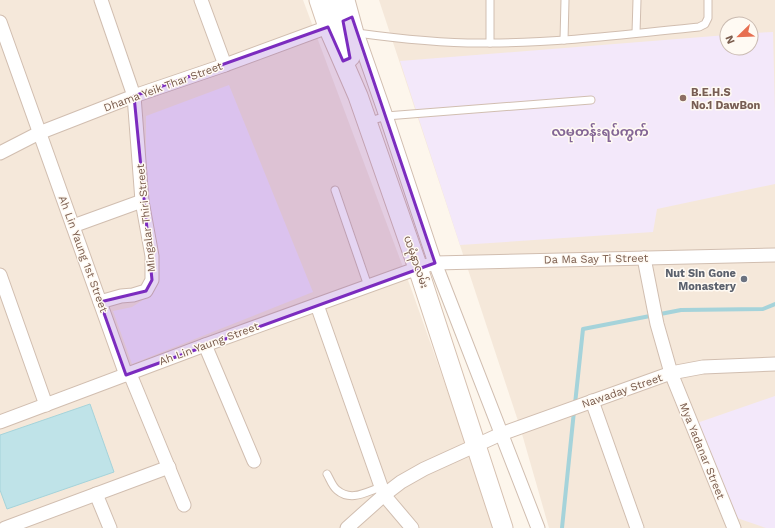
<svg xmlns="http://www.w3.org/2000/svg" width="775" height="528" viewBox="0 0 775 528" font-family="'Work Sans','Noto Sans Myanmar',sans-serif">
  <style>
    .residential { fill: #f5e8da; fill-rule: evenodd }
    .education { fill: #f3e8fa }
    .water { fill: #bfe3e8; stroke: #a5d3da }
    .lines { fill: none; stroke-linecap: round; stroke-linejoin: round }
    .stream { stroke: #a5d3da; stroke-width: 4 }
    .lane-casing { stroke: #d1beb0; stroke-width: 9 }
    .street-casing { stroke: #d1beb0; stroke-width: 15 }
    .secondary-casing { stroke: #d6c0b0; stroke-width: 21 }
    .lane { stroke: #fff; stroke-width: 7 }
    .street { stroke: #fff; stroke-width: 13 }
    .secondary { stroke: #fff; stroke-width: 19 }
    .marked { fill: #7b2cbf; fill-opacity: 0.2; stroke: #7b2cbf; stroke-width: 3; stroke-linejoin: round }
    .education-dot { fill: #8d6e63; stroke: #fffaf3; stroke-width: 1.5 }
    .worship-dot { fill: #6b7280; stroke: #fffaf3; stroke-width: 1.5 }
    .labels { text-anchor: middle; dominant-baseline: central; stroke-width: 3; stroke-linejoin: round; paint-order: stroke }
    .street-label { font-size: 11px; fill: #7a5c4d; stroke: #fffaf3 }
    .education-label { font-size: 11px; font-weight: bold; fill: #785e54; stroke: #fffaf3; text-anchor: start }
    .worship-label { font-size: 11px; font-weight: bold; fill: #5b616d; stroke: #fffaf3; text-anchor: end }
    .quarter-label { font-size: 13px; font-weight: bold; fill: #846695; stroke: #fffaf3 }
  </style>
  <rect width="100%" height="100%" fill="#fdf6ec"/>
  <!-- residential -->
  <g class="residential">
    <polygon points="0,0 303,0 412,291 496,528 0,528"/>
    <path d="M379 0H775V528H549L520 427ZM727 24H751V48H727Z"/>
  </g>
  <!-- education -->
  <g class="education">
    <polygon points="773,32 775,112 775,184 657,209 653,232 460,245 400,61 727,35 727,48 751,48 751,33"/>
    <polygon points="229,85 313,292 132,364 113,311 132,307 149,296 159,282 157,254 146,184 146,116"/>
    <polygon points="775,396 775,528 766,528 731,516 694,424"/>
  </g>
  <!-- water -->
  <polygon class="water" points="90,404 114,472 7,509 0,490 0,435"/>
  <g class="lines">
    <!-- stream -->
    <g class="stream">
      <polyline points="575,404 583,329 681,310 763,309 775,304"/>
      <polyline points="562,528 574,411"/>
    </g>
    <!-- lane casing -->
    <g class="lane-casing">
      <g id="lane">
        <path d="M357 33C401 39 445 44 490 43 560 43 629 34 699 27L705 24 708 18V0"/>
        <polyline points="636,33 637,0"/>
        <polyline points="564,40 565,0"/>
        <polyline points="490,43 490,0"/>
        <polyline points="367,122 386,116 591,100"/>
        <polyline points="335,190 368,286"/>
        <path d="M327 474C330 479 332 486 337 490 351 502 366 492 381 487"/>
      </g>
    </g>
    <!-- street casing -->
    <g class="street-casing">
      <g id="street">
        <polyline points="201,0 225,65"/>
        <polyline points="348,0 357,33 386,116 435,263 538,528"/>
        <polyline points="0,22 126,375"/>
        <polyline points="0,153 39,133 134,96 225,65 336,24"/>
        <polyline points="73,226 142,201"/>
        <polyline points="644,258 657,324 671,373 734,528"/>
        <polyline points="0,275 46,405"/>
        <polyline points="100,302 121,296 133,295 146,291 152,280 152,256 142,201 134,96 101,0"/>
        <polyline points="317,305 384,495 412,528"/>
        <polyline points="205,345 254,461"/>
        <polyline points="130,374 184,505"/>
        <polyline points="592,401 637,528"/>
        <polyline points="0,422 205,345 418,268 435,263 775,255"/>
        <polyline points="96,494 110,528"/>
        <polyline points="5,528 169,467"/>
        <polyline points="347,528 384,495 401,482 424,469 501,434 671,373 703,367 775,364"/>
      </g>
    </g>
    <!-- secondary casing -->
    <g class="secondary-casing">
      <g id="secondary">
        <polyline points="319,0 328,27 358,96 418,268 503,528"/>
        <polyline points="336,0 343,21 350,57"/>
      </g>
    </g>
    <!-- lane -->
    <use href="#lane" class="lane"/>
    <!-- street -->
    <use href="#street" class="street"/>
    <!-- secondary -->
    <use href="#secondary" class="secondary"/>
  </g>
  <!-- marked area -->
  <path class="marked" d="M352 17 435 263 126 375 100 302 146 291 152 280 134 96 328 27 343 61 350 58 343 21Z"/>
  <!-- markers -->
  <circle class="education-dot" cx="683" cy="98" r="4"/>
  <circle class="worship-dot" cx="744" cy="279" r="4"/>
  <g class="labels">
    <!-- street labels -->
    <g class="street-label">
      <text transform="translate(163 87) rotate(-20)">Dhama Yeik Thar Street</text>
      <text transform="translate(146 218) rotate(-96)">Mingalar Thiri Street</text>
      <text transform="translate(83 254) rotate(70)">Ah Lin Yaung 1st Street</text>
      <text transform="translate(596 259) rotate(-1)">Da Ma Say Ti Street</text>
      <text transform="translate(416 262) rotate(71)">ယမုံနာလမ်း</text>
      <text transform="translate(209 344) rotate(-20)">Ah Lin Yaung Street</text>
      <text transform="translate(622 391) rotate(-19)">Nawaday Street</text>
      <text transform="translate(702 451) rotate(68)">Mya Yadanar Street</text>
    </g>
    <!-- education labels -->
    <g class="education-label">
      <text x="691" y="92">B.E.H.S<tspan x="691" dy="13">No.1 DawBon</tspan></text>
    </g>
    <!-- worship labels -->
    <g class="worship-label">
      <text x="736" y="273">Nut Sin Gone<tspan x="736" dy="13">Monastery</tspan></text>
    </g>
    <!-- quarter labels -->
    <g class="quarter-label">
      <text x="600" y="131">လမုတန်းရပ်ကွက်</text>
    </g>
  </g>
  <!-- north arrow -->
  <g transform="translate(739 36) rotate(247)"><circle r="19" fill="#fffaf3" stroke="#cabbb1"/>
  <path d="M0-3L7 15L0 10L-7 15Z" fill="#e76f51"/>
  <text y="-6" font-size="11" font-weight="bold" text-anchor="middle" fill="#7a5c4d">N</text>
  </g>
</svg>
